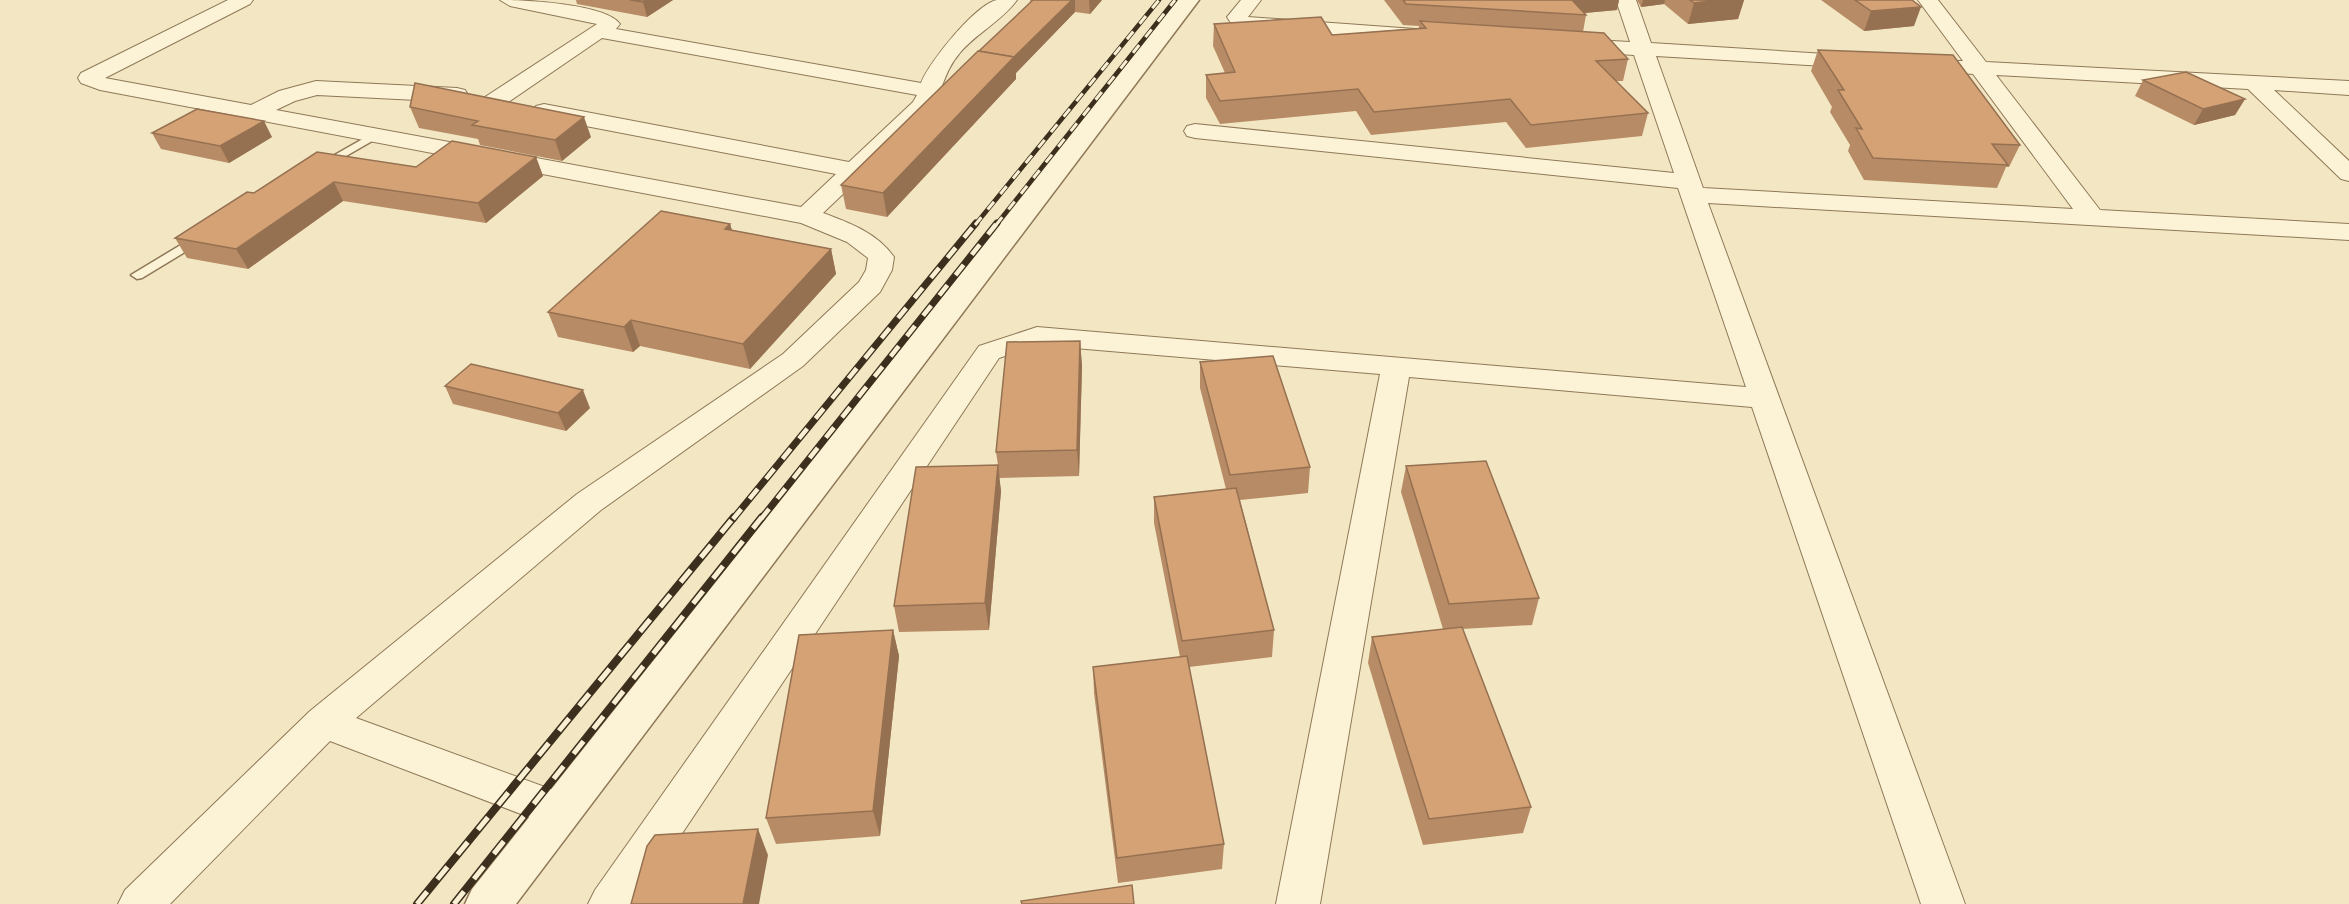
<svg xmlns="http://www.w3.org/2000/svg" width="2349" height="904" viewBox="0 0 2349 904" font-family="Literata,serif">
  <style>
    .lines { fill: none; stroke-linecap: round; stroke-linejoin: round }
    .service-casing { stroke: #8f7857; stroke-width: 3 }
    .minor-casing { stroke: #8f7857; stroke-width: 2 }
    .tertiary-casing { stroke: #8f7857; stroke-width: 3 }
    .service { fill: #fcf3d7; fill-rule: evenodd }
    .minor { fill: #fcf3d7; fill-rule: evenodd }
    .tertiary { fill: #fcf3d7; fill-rule: evenodd }
    .rail-far2-casing { stroke: #3d2f1d; stroke-width: 4.5 }
    .rail-far1-casing { stroke: #3d2f1d; stroke-width: 7 }
    .rail-casing { stroke: #3d2f1d; stroke-width: 8 }
    .rail-far2 { stroke: #f9f0d3; stroke-width: 3; stroke-dasharray: 10; stroke-linecap: butt }
    .rail-far1 { stroke: #f9f0d3; stroke-width: 4.5; stroke-dasharray: 13; stroke-linecap: butt }
    .rail { stroke: #f9f0d3; stroke-width: 5; stroke-dasharray: 16; stroke-linecap: butt }
    .wall { fill: #b78b65 }
    .shaded-wall { fill: #957152 }
    .building { fill: #d5a275; stroke: #957152; stroke-width: 1.5 }
  </style>
  <rect width="100%" height="100%" fill="#f3e7c3"/>
  <g class="lines">
    <!-- service casing -->
    <g class="service-casing">
      <g id="service">
        <polygon points="375,132 380,135 379,137 327,167 323,168 317,165"/>
        <polygon points="199,234 205,238 203,241 142,278 137,279 131,275"/>
      </g>
    </g>
    <!-- minor casing -->
    <g class="minor-casing">
      <g id="minor">
        <path d="M228 0H253L250 4 105 78 251 105 279 91 316 81 457 88 465 90 468 95 465 100 457 102 317 95 295 101 276 110 801 207 836 174 544 118 536 116 533 111 536 106 544 104 849 162 913 102 917 95 602 38 501 107H485L482 102 485 97 597 24 510 6 500 0C525 0 606 4 620 24L616 29 921 83C929 62 976 4 997 0 1003 0 1011 0 1017 0 1002 21 975 34 959 54 944 71 942 94 929 112L823 213C850 223 877 233 894 257L892 270 880 292 803 366 601 510 356 718 575 798 581 811 575 824 560 829 330 741 170 904H118L125 890 310 711 577 494 783 354 859 282 866 270 868 258 847 242 801 223 100 90 81 83 78 78 81 73Z"/>
        <polygon points="1241,0 1261,0 1248,17 1415,29 1422,31 1425,35 1422,39 1415,41 1240,28 1233,26 1227,17"/>
        <polygon points="1616,0 1636,0 1651,43 1858,56 1865,58 1868,62 1865,66 1858,68 1656,56 1703,188 2073,209 1973,74 1913,69 1909,65 1913,61 1963,61 1918,0 1938,0 1986,62 2349,81 2349,95 2274,90 2349,161 2349,181 2341,179 2248,89 1996,75 2100,210 2349,224 2349,240 1708,203 1965,904 1921,904 1752,407 1409,377 1320,904 1276,904 1380,374 1039,345 999,358 635,904 588,904 595,890 979,346 1037,327 1746,387 1678,188 1195,138 1187,136 1184,131 1187,126 1195,124 1674,173 1634,55 1575,51 1568,49 1565,45 1568,41 1575,39 1630,42"/>
      </g>
    </g>
    <!-- tertiary casing -->
    <g class="tertiary-casing">
      <polygon id="tertiary" points="1178,0 1199,0 516,904 465,904 472,889"/>
    </g>
    <!-- service -->
    <use href="#service" class="service"/>
    <!-- minor -->
    <use href="#minor" class="minor"/>
    <!-- tertiary -->
    <use href="#tertiary" class="tertiary"/>
    <!-- rail-far2 casing -->
    <g class="rail-far2-casing">
      <g id="rail-far2">
        <polyline points="975,225 1159,0"/>
        <polyline points="996,225 1175,0"/>
      </g>
    </g>
    <!-- rail-far1 casing -->
    <g class="rail-far1-casing">
      <g id="rail-far1">
        <polyline points="733,519 976,223"/>
        <polyline points="761,519 997,223"/>
      </g>
    </g>
    <!-- rail casing -->
    <g class="rail-casing">
      <g id="rail">
        <polyline points="417,904 734,517"/>
        <polyline points="454,904 762,517"/>
      </g>
    </g>
    <!-- rail-far2 -->
    <use href="#rail-far2" class="rail-far2"/>
    <!-- rail-far1 -->
    <use href="#rail-far1" class="rail-far1"/>
    <!-- rail -->
    <use href="#rail" class="rail"/>
  </g>
  <!-- wall -->
  <g class="wall">
    <polygon points="576,0 673,0 647,17 577,4"/>
    <polygon points="1030,0 1102,0 1090,14 1075,12 1016,73 1016,79 887,217 846,209 841,185 1031,3"/>
    <polygon points="1384,0 1619,0 1617,10 1584,13 1586,15 1583,32 1628,59 1623,81 1616,81 1648,113 1642,136 1526,148 1506,122 1371,135 1356,111 1220,124 1206,98 1206,75 1225,73 1213,46 1214,24 1332,35 1419,28 1419,26 1403,25"/>
    <polygon points="1637,0 1744,0 1738,19 1688,24 1664,4 1641,7"/>
    <polygon points="1821,0 1912,0 1914,26 1864,31"/>
    <polygon points="1818,50 2020,145 2009,167 2006,167 1997,188 1864,180 1848,151 1850,145 1830,112 1832,107 1811,71"/>
    <polygon points="2143,80 2245,99 2235,115 2194,125 2135,96"/>
    <polygon points="410,107 591,137 562,161 480,145 478,139 419,128"/>
    <polygon points="152,133 272,137 229,163 161,149"/>
    <polygon points="536,157 543,176 486,223 343,201 248,269 187,258 175,238 254,193 416,167"/>
    <polygon points="730,224 732,230 831,249 836,274 750,369 640,346 633,352 558,337 548,312"/>
    <polygon points="1080,341 1082,366 1079,476 999,478 1001,491 989,630 899,632 894,606 998,465 996,452"/>
    <polygon points="1200,362 1310,467 1308,493 1240,500 1274,630 1272,657 1189,667 1224,844 1222,869 1118,883 1094,693 1093,667 1180,657 1154,523 1154,497 1226,489 1200,388"/>
    <polygon points="445,386 590,408 566,431 453,404"/>
    <polygon points="1406,466 1539,598 1532,625 1462,629 1531,807 1523,833 1423,845 1368,663 1372,637 1443,629 1401,492"/>
    <polygon points="893,630 899,656 880,836 776,844 766,818"/>
  </g>
  <!-- shaded-wall -->
  <g class="shaded-wall">
    <polygon points="646,0 673,0 647,17 643,2"/>
    <polygon points="1072,0 1075,0 1075,12 1016,73 1016,79 887,217 883,193 1014,57"/>
    <polygon points="1089,0 1102,0 1090,14"/>
    <polygon points="1565,0 1619,0 1617,10 1574,14"/>
    <polygon points="1643,0 1665,0 1664,4 1641,7"/>
    <polygon points="1719,0 1744,0 1738,19 1688,24 1694,3"/>
    <polygon points="1921,7 1914,26 1864,31 1871,11"/>
    <polygon points="2245,99 2235,115 2194,125 2203,109"/>
    <polygon points="584,117 591,137 562,161 555,140"/>
    <polygon points="264,121 272,137 229,163 220,146"/>
    <polygon points="536,157 543,176 486,223 478,203"/>
    <polygon points="334,182 343,201 248,269 236,249"/>
    <polygon points="730,224 737,248 725,229"/>
    <polygon points="831,249 836,274 750,369 743,344"/>
    <polygon points="631,320 640,346 633,352 624,327"/>
    <polygon points="1080,341 1082,366 1079,476 1077,450"/>
    <polygon points="583,390 590,408 566,431 558,413"/>
    <polygon points="998,465 1001,491 989,630 985,603"/>
    <polygon points="893,630 899,656 880,836 873,811"/>
    <polygon points="758,829 768,855 759,904 743,904"/>
  </g>
  <!-- building -->
  <g class="building">
    <polygon points="630,0 646,0 643,2"/>
    <polygon points="1033,0 1072,0 1014,57 979,51"/>
    <polygon points="1403,0 1572,0 1586,15 1406,4"/>
    <polygon points="1690,0 1719,0 1694,3"/>
    <polygon points="1855,0 1912,0 1921,7 1871,11"/>
    <polygon points="1321,17 1332,35 1426,28 1420,21 1604,33 1628,59 1596,61 1648,113 1531,125 1510,99 1374,112 1358,89 1220,101 1206,75 1235,72 1214,24"/>
    <polygon points="1818,50 1953,55 2020,145 1992,144 2008,165 1873,158 1856,128 1862,129 1838,90 1844,90"/>
    <polygon points="978,51 1014,57 883,193 841,185"/>
    <polygon points="2186,72 2245,99 2203,109 2143,80"/>
    <polygon points="415,83 584,117 555,140 472,125 478,121 410,107"/>
    <polygon points="197,109 264,121 220,146 152,133"/>
    <polygon points="452,141 536,157 478,203 334,182 236,249 175,238 247,192 254,193 317,152 416,167"/>
    <polygon points="661,211 730,224 725,229 831,249 743,344 631,320 624,327 548,312"/>
    <polygon points="1080,341 1077,450 996,452 1007,342"/>
    <polygon points="1273,356 1310,467 1230,475 1200,362"/>
    <polygon points="471,364 583,390 558,413 445,386"/>
    <polygon points="1486,461 1539,598 1449,604 1406,466"/>
    <polygon points="998,465 985,603 894,606 916,467"/>
    <polygon points="1236,488 1274,630 1182,641 1154,497"/>
    <polygon points="1462,627 1531,807 1429,819 1372,637"/>
    <polygon points="893,630 873,811 766,818 799,635"/>
    <polygon points="1187,656 1224,844 1117,858 1093,667"/>
    <polygon points="758,829 743,904 631,904 647,846 655,835"/>
    <polygon points="1132,885 1134,904 1022,904 1021,901"/>
  </g>
</svg>
